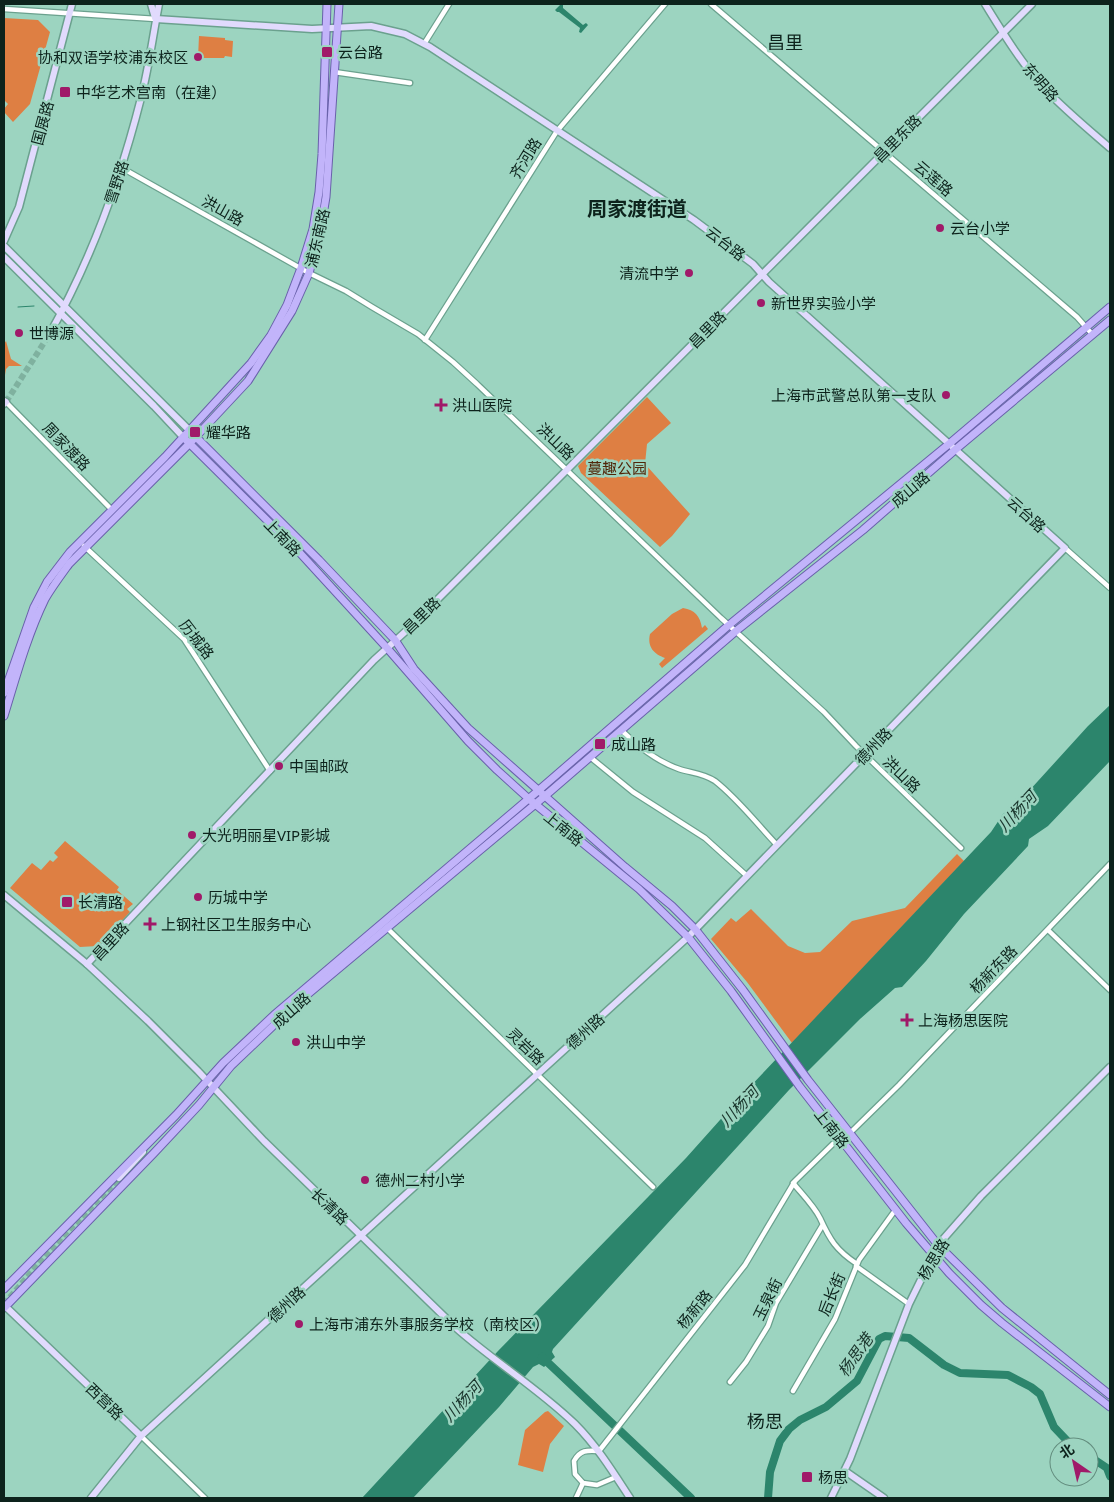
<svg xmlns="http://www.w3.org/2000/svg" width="1114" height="1502" viewBox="0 0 1114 1502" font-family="'Noto Sans','Noto Sans SC',sans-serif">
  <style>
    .green { fill: #de7f43 }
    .water { fill: #2c856c }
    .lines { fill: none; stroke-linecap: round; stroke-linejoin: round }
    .stream { stroke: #2c856c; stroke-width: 1 }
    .river { stroke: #2c856c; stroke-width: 8 }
    .secondary-tunnel { stroke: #7fb19f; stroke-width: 6; stroke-dasharray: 6 3; stroke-linecap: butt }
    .street-casing { stroke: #6ba18e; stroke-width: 7 }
    .secondary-casing { stroke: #6ba18e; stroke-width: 9 }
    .primary-casing { stroke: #6961aa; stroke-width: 9 }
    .street { stroke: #fff; stroke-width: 4.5 }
    .secondary { stroke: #e1dafd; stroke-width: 6 }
    .primary { stroke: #c2b4fa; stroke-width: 7 }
    .poi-dot { fill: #a01a69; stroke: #9cd4c0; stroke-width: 2 }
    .labels { text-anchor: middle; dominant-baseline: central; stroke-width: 5; stroke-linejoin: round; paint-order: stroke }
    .poi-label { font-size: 15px; fill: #0d231c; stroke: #9cd4c0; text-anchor: start }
    .street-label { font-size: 15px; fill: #0d231c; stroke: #9cd4c0 }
    .park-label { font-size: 15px; fill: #502609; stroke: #9cd4c0 }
    .water-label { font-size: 16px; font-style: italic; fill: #1a352c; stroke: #9cd4c0 }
    .quarter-label { font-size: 18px; fill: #0d231c; stroke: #9cd4c0 }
    .district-label { font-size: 20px; font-weight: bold; fill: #0d231c; stroke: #9cd4c0 }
  </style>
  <rect width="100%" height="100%" fill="#9cd4c0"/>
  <!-- green -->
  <g class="green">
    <polygon points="4,18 38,20 50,32 30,104 13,122 4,112 4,109 8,104 4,100"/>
    <polygon points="199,36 225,38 225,40 233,41 232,57 225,56 224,58 198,58"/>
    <polygon points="6,341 11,359 22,366 9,366 6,369 4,381 4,344"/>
    <polygon points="647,397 671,423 647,444 645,464 690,514 672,536 660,547 581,473 578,466"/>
    <path d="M683 608C695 610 700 616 702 628L705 625 708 629 662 668 659 664 665 658C654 654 647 647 650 634L672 614Z"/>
    <polygon points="65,841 119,887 117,890 133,904 127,909 130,912 98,946 80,947 10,888 32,863 41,870 50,860 53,862 58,857 54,853"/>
    <polygon points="957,854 964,861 792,1043 747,982 711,939 731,918 736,922 751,909 788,946 805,953 820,952 852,921 905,908"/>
    <polygon points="548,1411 564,1426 550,1444 543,1472 518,1465 525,1430 545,1412"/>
  </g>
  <!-- water -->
  <g class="water">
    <polygon points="561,4 563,5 563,8 583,25 586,23 588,25 581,33 579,32 580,28 559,12 557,12 555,10"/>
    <polygon points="1110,705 1110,761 1048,826 1029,839 1028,846 964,914 926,961 902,987 895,988 860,1019 789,1090 553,1349 552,1352 555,1357 544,1367 539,1364 533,1367 499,1407 413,1498 362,1498 498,1351 686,1158 745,1092 991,832 1003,814 1018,803 1088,726"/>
  </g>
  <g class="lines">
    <!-- stream -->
    <polyline class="stream" points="18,307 34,306"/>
    <!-- river -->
    <g class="river">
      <polyline points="542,1357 691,1498"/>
      <polyline points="1089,1456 1107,1468 1110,1476"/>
      <polyline points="768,1498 770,1472 780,1441 789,1429 800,1420 826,1407 857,1381 879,1339 885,1336 909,1338 944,1365 960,1373 1008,1375 1031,1387 1040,1394 1054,1427 1073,1447"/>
    </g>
    <!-- secondary-tunnel -->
    <g class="secondary-tunnel">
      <polyline points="6,402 49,335"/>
      <polyline points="4,1304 61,1238 119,1178"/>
    </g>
    <!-- street casing -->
    <g class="street-casing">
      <g id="street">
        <polyline points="711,4 1077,317 1092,334"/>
        <polyline points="4,9 156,19"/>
        <polyline points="424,44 449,4"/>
        <polyline points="334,72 410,83"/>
        <polyline points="122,168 309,273 346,291 372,307 418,334 453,362 477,384 721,618 824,712 856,746 961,848"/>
        <polyline points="425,340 557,131 665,4"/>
        <polyline points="4,400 112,510"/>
        <polyline points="84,546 184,639 270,771"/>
        <polyline points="1065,548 1110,588"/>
        <path d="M621 730C638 746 656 761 679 769 691 773 703 773 715 781 738 799 757 824 777 845"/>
        <polyline points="590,757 633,792 705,838 747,876"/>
        <polyline points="387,928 653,1187"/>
        <polyline points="1048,930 1110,990"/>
        <polyline points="850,1133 899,1085 1110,864"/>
        <path d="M793 1183C802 1194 814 1206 820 1218 830 1240 836 1250 857 1264"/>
        <polyline points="856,1266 909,1304"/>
        <polyline points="730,1382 746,1362 768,1326 776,1303 822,1226"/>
        <polyline points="793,1391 835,1319 859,1260 896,1209"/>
        <polyline points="141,1436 205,1498"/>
        <path d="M616 1477 597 1485 583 1483 575 1474 574 1461C580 1450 587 1450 599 1451L745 1265 795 1181 840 1137"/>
        <polyline points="576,1498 583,1483"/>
      </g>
    </g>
    <!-- secondary casing -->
    <g class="secondary-casing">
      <g id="secondary">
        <polyline points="151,4 155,18"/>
        <path d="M985 4C1003 33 1021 63 1045 89 1065 110 1088 129 1110 148"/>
        <polyline points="4,241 19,207 72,4"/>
        <polyline points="4,246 189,430"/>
        <polyline points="4,257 154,406 183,437"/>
        <path d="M49 335C91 260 120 181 141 98 149 67 153 35 159 4"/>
        <polyline points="4,404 6,402"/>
        <path d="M4 895 87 964 148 1021 198 1071 264 1141 455 1327C493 1361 538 1388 575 1424 597 1446 613 1472 630 1498"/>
        <polyline points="87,964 374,660 406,631 1032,4"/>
        <polyline points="119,1178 143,1152"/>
        <polyline points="4,1305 141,1436"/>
        <polyline points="845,1471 884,1498"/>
        <polyline points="91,1498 141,1436 688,937 1065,548 769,282 753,264 694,220 430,47 405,34 371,26 312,29 156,19"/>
        <polyline points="831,1498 850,1459 909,1304 938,1245 981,1196 1110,1067"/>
      </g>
    </g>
    <!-- primary casing -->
    <g class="primary-casing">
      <g id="primary">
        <polyline points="189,430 319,560 395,640 414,669 468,728 625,867 672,906 695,929 743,990 808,1080 938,1245 1002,1308 1110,1395"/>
        <polyline points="183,437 300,553 387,648 468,741 497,770 529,799 639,889 688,937 731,991 800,1087 906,1223 949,1273 981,1305 1002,1323 1110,1407"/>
        <polyline points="4,693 34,607 47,582 70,552 165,457 251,363 271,335 287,305 301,268 313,229 319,192 322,154 327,4"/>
        <path d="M4 716C16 677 27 636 45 599 52 587 61 575 69 564L190 443 248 381 292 311 309 273 320 233 326 197 339 4"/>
        <polyline points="4,1289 176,1115 223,1063 274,1015 539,790 729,625 949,444 1110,307"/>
        <polyline points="5,1307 154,1153 199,1105 231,1066 296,1004 545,796 736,631 863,530 956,449 1110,320"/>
      </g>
    </g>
    <!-- street -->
    <use href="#street" class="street"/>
    <!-- secondary -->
    <use href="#secondary" class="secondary"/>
    <!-- primary -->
    <use href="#primary" class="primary"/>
  </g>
  <!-- markers -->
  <g class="poi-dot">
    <rect x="321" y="46" width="12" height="12" rx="2.5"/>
    <circle cx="198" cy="57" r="5"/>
    <rect x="59" y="86" width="12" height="12" rx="2.5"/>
    <circle cx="940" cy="228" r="5"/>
    <circle cx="689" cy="273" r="5"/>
    <circle cx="761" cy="303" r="5"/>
    <circle cx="19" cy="333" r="5"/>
    <circle cx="946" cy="395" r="5"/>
    <path d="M438.5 397.5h5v5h5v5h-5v5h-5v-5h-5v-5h5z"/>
    <rect x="189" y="426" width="12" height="12" rx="2.5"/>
    <rect x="594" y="738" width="12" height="12" rx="2.5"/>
    <circle cx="279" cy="766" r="5"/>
    <circle cx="192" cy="835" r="5"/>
    <circle cx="198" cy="897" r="5"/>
    <rect x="61" y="896" width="12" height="12" rx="2.5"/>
    <path d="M147.5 916.5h5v5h5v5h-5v5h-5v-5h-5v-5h5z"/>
    <path d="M904.5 1012.5h5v5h5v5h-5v5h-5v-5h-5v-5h5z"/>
    <circle cx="296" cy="1042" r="5"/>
    <circle cx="365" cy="1180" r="5"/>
    <circle cx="299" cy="1324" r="5"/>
    <rect x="801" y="1471" width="12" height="12" rx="2.5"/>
  </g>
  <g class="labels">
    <!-- poi labels -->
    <g class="poi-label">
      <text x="338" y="52">云台路</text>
      <text x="188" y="57" text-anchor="end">协和双语学校浦东校区</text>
      <text x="76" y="92">中华艺术宫南（在建）</text>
      <text x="950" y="228">云台小学</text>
      <text x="679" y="273" text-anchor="end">清流中学</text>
      <text x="771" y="303">新世界实验小学</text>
      <text x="29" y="333">世博源</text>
      <text x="936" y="395" text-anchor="end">上海市武警总队第一支队</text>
      <text x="452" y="405">洪山医院</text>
      <text x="206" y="432">耀华路</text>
      <text x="611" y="744">成山路</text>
      <text x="289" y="766">中国邮政</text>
      <text x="202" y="835">大光明丽星VIP影城</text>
      <text x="208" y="897">历城中学</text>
      <text x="78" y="902">长清路</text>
      <text x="161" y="924">上钢社区卫生服务中心</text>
      <text x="918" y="1020">上海杨思医院</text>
      <text x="306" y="1042">洪山中学</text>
      <text x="375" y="1180">德州二村小学</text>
      <text x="309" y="1324">上海市浦东外事服务学校（南校区）</text>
      <text x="818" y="1477">杨思</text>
    </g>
    <!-- street labels -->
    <g class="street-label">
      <text transform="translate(1041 82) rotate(49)">东明路</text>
      <text transform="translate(42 123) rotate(-75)">国展路</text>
      <text transform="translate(897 138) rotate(-45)">昌里东路</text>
      <text transform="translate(525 158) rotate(-58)">齐河路</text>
      <text transform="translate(934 178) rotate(41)">云莲路</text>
      <text transform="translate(116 182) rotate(-72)">雪野路</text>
      <text transform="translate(223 210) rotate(29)">洪山路</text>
      <text transform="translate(317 238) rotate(-77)">浦东南路</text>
      <text transform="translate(726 243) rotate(38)">云台路</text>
      <text transform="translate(707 329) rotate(-45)">昌里路</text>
      <text transform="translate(556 441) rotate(44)">洪山路</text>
      <text transform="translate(67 446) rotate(46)">周家渡路</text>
      <text transform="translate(910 489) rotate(-41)">成山路</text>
      <text transform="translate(1027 514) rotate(42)">云台路</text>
      <text transform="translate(283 537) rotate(46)">上南路</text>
      <text transform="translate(421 615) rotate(-44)">昌里路</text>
      <text transform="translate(197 639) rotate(52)">历城路</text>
      <text transform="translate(873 746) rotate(-46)">德州路</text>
      <text transform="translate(902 774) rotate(44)">洪山路</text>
      <text transform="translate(564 828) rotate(39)">上南路</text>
      <text transform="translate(110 941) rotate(-47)">昌里路</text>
      <text transform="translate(993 969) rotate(-46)">杨新东路</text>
      <text transform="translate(291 1010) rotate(-42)">成山路</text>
      <text transform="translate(585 1031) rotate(-42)">德州路</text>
      <text transform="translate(526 1046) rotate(44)">灵岩路</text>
      <text transform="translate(832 1128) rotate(52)">上南路</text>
      <text transform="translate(330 1206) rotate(44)">长清路</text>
      <text transform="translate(933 1259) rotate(-59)">杨思路</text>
      <text transform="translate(831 1294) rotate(-67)">后长街</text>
      <text transform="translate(767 1299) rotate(-64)">玉泉街</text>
      <text transform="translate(286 1304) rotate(-43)">德州路</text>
      <text transform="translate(694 1309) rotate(-51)">杨新路</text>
      <text transform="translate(105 1401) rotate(44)">西营路</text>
    </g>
    <!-- park labels -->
    <g class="park-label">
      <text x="617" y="468">蔓趣公园</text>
    </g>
    <!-- water labels -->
    <g class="water-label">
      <text transform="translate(1017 811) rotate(-47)">川杨河</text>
      <text transform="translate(739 1106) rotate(-47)">川杨河</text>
      <text transform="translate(855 1355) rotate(-55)">杨思港</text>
      <text transform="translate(462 1401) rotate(-47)">川杨河</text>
    </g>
    <!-- quarter labels -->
    <g class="quarter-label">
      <text x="785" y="42">昌里</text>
      <text x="765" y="1421">杨思</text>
    </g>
    <!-- district labels -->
    <g class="district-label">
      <text x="637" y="208">周家渡街道</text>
    </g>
  </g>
  <!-- border -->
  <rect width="1114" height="1502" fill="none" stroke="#0d231c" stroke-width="10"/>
  <!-- north arrow -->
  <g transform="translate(1074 1462) rotate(326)"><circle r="24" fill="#9cd4c0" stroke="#638d7e"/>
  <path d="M0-4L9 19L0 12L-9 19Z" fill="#a01a69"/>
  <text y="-8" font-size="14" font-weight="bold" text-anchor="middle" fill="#0d231c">北</text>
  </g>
</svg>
